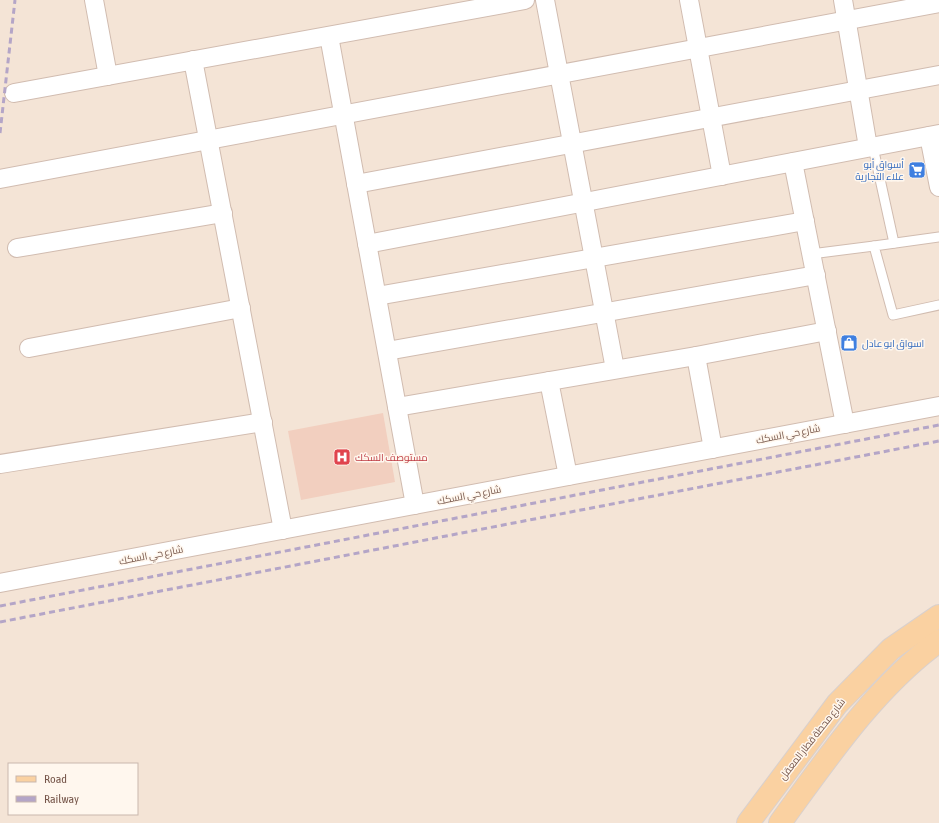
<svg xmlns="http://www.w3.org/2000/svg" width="939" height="823" viewBox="0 0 939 823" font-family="'Asap Condensed',Cairo,sans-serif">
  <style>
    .residential { fill: #f4e4d6; fill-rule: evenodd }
    .building { fill: #f2cfbf }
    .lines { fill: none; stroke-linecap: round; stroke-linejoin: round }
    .service-casing { stroke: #d1bcb0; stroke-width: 11 }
    .minor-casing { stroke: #d1bcb0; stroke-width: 20 }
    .primary-casing { stroke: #d9d0cd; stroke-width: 24 }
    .service { stroke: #fff; stroke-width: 9 }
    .minor { stroke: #fff; stroke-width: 18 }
    .primary { stroke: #fad1a1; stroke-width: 22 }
    .rail { stroke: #b4a5c7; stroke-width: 3; stroke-dasharray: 6 4; stroke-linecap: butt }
    .labels { text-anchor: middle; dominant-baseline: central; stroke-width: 3; stroke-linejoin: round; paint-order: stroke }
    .shop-label { font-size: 10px; fill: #366cbe; stroke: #fff7ee; text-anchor: end }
    .street-label { font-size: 10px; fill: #77574b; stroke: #fff7ee }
    .health-label { font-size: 10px; fill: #be3a42; stroke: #fff7ee; text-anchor: start }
  </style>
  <rect width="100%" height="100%" fill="#fcf3e8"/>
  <!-- residential -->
  <path class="residential" d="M0 0H939V823H0ZM9 764H137V814H9Z"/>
  <!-- building -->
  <polygon class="building" points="383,413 395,482 301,500 288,431"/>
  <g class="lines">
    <!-- service casing -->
    <g class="service-casing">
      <g id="service">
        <polyline points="873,147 894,243"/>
        <polyline points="939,237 874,246 893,315 939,305"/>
        <polyline points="811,254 874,246"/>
      </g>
    </g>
    <!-- minor casing -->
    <g class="minor-casing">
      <g id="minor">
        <polyline points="94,0 108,76"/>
        <polyline points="545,0 615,369"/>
        <polyline points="689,0 722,176"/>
        <polyline points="843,0 868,147"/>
        <polyline points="329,36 415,505"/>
        <polyline points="193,60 283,530"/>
        <polyline points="14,93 525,0"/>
        <polyline points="929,136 939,187"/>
        <polyline points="793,162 845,424"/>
        <polyline points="0,179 939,3"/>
        <polyline points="356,184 939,75"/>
        <polyline points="367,244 939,134"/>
        <polyline points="17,248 223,213"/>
        <polyline points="377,296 805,221"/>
        <polyline points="29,348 241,308"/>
        <polyline points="387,351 816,275"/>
        <polyline points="696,356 713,449"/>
        <polyline points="549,381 568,476"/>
        <polyline points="397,407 696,356 827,331"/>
        <polyline points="0,464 263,422"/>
        <polyline points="0,583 939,406"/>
      </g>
    </g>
    <!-- primary casing -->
    <g class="primary-casing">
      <g id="primary">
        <polyline points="748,823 837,704 891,649 939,616"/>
        <path d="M780 823C826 760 875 687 939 641"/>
      </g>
    </g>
    <!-- service -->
    <use href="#service" class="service"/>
    <!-- minor -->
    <use href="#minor" class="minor"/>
    <!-- primary -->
    <use href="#primary" class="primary"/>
    <!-- rail -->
    <g class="rail">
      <polyline points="0,133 15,0"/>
      <polyline points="0,606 939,425"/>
      <polyline points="0,622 939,441"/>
    </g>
  </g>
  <!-- icons -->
  <defs>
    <g id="supermarket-square" transform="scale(0.9)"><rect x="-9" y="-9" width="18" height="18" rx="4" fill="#3f7fe0" stroke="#fff7ee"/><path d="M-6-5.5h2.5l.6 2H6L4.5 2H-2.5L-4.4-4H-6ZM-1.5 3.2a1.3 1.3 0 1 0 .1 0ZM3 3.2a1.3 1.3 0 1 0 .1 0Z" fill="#fff"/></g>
    <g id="shop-square" transform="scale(0.9)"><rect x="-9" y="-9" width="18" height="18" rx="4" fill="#3f7fe0" stroke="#fff7ee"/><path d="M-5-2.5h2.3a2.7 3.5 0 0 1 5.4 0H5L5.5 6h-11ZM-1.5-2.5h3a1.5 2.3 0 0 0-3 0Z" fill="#fff"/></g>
    <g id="hospital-square" transform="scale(0.9)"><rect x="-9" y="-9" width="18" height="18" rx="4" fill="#e0444e" stroke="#fff7ee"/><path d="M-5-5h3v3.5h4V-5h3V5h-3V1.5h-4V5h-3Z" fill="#fff"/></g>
  </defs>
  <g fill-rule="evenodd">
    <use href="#supermarket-square" x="917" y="170"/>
    <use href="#shop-square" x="849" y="343"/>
    <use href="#hospital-square" x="342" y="457"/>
  </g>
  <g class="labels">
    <!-- shop labels -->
    <g class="shop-label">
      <text x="904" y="164">أسواق أبو<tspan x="904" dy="12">علاء التجارية</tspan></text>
      <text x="862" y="343" text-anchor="start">اسواق ابو عادل</text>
    </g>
    <!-- street labels -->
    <g class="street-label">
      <text transform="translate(788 434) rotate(-11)">شارع حي السكك</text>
      <text transform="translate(469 495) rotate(-11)">شارع حي السكك</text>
      <text transform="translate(151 555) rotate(-11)">شارع حي السكك</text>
      <text transform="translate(812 739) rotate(-52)">شارع محطة قطار المعقل</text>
    </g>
    <!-- health labels -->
    <g class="health-label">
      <text x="355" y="457">مستوصف السكك</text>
    </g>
  </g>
  <!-- legend -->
  <rect x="8" y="763" width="130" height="52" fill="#fff7ee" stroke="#c9b7ad"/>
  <rect x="16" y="776" width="20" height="6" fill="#fad1a1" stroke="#c9b7ad"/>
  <text x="44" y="783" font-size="12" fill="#77574b">Road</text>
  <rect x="16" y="796" width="20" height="6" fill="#b4a5c7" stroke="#c9b7ad"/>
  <text x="44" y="803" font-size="12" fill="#77574b">Railway</text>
</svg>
